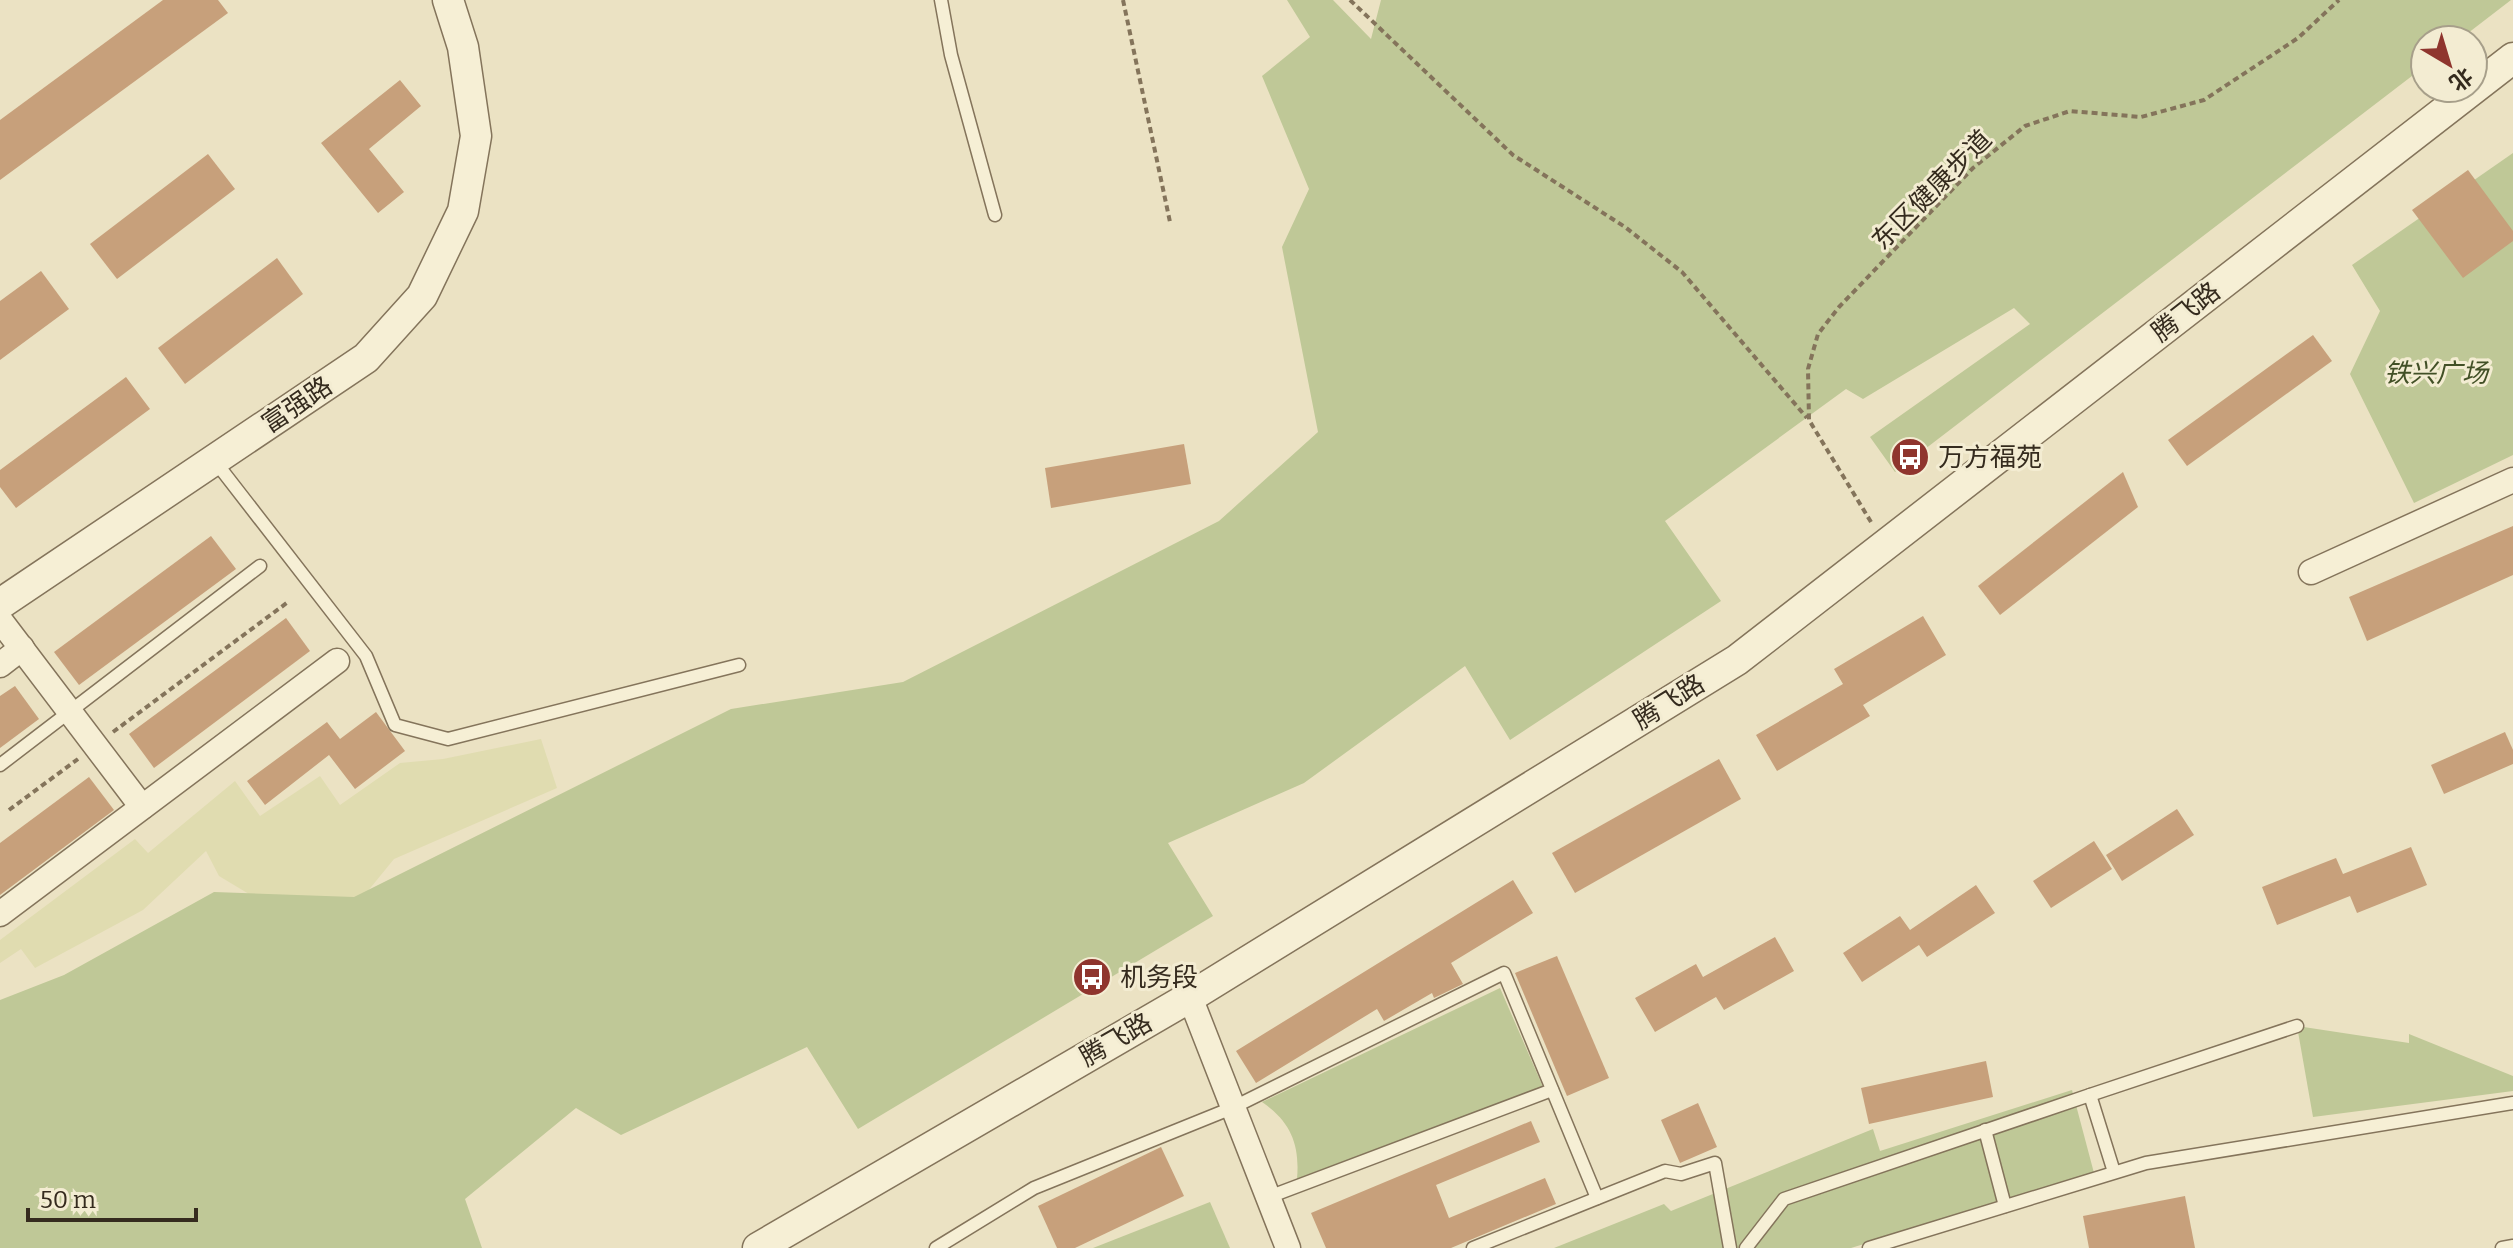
<svg xmlns="http://www.w3.org/2000/svg" width="2513" height="1248" viewBox="0 0 2513 1248" font-family="Bitter,'Noto Sans SC',serif">
  <style>
    .farmland { fill: #e0dcb0 }
    .green { fill: #bfc897 }
    .building { fill: #c7a07b }
    .lines { fill: none; stroke-linecap: round; stroke-linejoin: round }
    .service-casing { stroke: #84745b; stroke-width: 15 }
    .minor-casing { stroke: #84745b; stroke-width: 27 }
    .tertiary-casing { stroke: #84745b; stroke-width: 33 }
    .path { stroke: #84745b; stroke-width: 4; stroke-dasharray: 6 4; stroke-linecap: butt }
    .service { stroke: #f6efd5; stroke-width: 12 }
    .minor { stroke: #f6efd5; stroke-width: 24 }
    .tertiary { stroke: #f6efd5; stroke-width: 30 }
    .labels { text-anchor: middle; dominant-baseline: central; stroke-width: 6; stroke-linejoin: round; paint-order: stroke }
    .street-label { font-size: 26px; fill: #352b1e; stroke: #f3ecd2 }
    .park-label { font-size: 26px; font-style: italic; fill: #425026; stroke: #f3ecd2 }
    .poi-label { font-size: 26px; fill: #352b1e; stroke: #f3ecd2; text-anchor: start }
  </style>
  <rect width="100%" height="100%" fill="#ebe2c3"/>
  <!-- farmland -->
  <polygon class="farmland" points="541,739 557,788 394,859 327,941 219,876 206,851 143,910 35,968 21,949 0,963 0,940 135,839 148,853 235,781 260,816 320,776 340,805 400,763 443,759"/>
  <!-- green -->
  <g class="green">
    <polygon points="1287,0 1333,0 1371,39 1381,0 2511,0 2459,40 2425,40 2425,66 1895,472 1870,437 2030,324 2014,308 1863,399 1846,389 1665,521 1721,601 1510,740 1465,666 1304,783 1168,843 1213,916 858,1129 807,1047 621,1135 576,1108 465,1199 482,1248 0,1248 0,1000 64,975 214,892 354,897 731,709 903,682 1219,521 1318,432 1282,247 1309,189 1262,76 1310,37"/>
    <polygon points="2513,153 2513,455 2414,503 2350,374 2380,311 2352,265"/>
    <path d="M1500 988 1543 1087 1297 1179C1300 1145 1291 1122 1262 1102Z"/>
    <polygon points="2297,1026 2409,1043 2409,1034 2513,1076 2513,1091 2313,1117"/>
    <polygon points="2072,1090 2094,1173 1851,1248 1554,1248 1664,1204 1671,1211 1873,1129 1880,1151"/>
    <polygon points="1210,1202 1230,1248 1093,1248"/>
  </g>
  <!-- building -->
  <g class="building">
    <polygon points="163,0 218,0 228,13 0,180 0,120"/>
    <polygon points="400,80 421,106 369,149 404,192 378,213 321,143"/>
    <polygon points="208,154 235,189 117,279 90,244"/>
    <polygon points="2468,170 2513,231 2513,241 2463,278 2412,210"/>
    <polygon points="277,258 303,294 185,384 158,348"/>
    <polygon points="41,271 69,309 0,360 0,301"/>
    <polygon points="2313,335 2332,361 2187,466 2168,440"/>
    <polygon points="126,377 150,409 16,508 0,487 0,470"/>
    <polygon points="1184,444 1191,484 1051,508 1045,468"/>
    <polygon points="2123,472 2138,507 2000,615 1978,586"/>
    <polygon points="2513,526 2513,575 2367,641 2349,597"/>
    <polygon points="211,536 236,569 79,685 54,652"/>
    <polygon points="1923,616 1946,655 1863,705 1870,716 1777,771 1756,735 1843,684 1834,669"/>
    <polygon points="286,618 310,651 154,768 129,734"/>
    <polygon points="15,686 39,719 0,748 0,696"/>
    <polygon points="376,712 405,751 355,789 329,755 265,805 247,781 327,722 340,739"/>
    <polygon points="2505,732 2513,750 2513,764 2444,794 2431,765"/>
    <polygon points="1719,759 1741,799 1575,893 1552,853"/>
    <polygon points="89,777 114,810 0,895 0,843"/>
    <polygon points="2177,809 2194,835 2122,881 2106,855"/>
    <polygon points="2094,841 2112,869 2051,908 2033,881"/>
    <polygon points="2411,847 2427,885 2357,913 2350,896 2277,925 2262,887 2336,858 2343,874"/>
    <polygon points="1513,880 1533,913 1451,963 1463,984 1434,998 1432,993 1384,1021 1377,1009 1256,1083 1236,1051"/>
    <polygon points="1976,885 1995,913 1927,957 1919,945 1862,982 1843,953 1900,916 1910,930"/>
    <polygon points="1775,937 1794,971 1724,1010 1716,997 1655,1032 1635,998 1696,964 1703,977"/>
    <polygon points="1557,956 1609,1078 1567,1096 1515,973"/>
    <polygon points="1986,1061 1993,1097 1869,1124 1861,1088"/>
    <polygon points="1698,1103 1717,1147 1680,1163 1661,1120"/>
    <polygon points="1531,1121 1540,1142 1436,1185 1449,1218 1545,1178 1556,1204 1451,1248 1326,1248 1311,1213"/>
    <polygon points="1161,1147 1184,1196 1075,1248 1057,1248 1038,1206"/>
    <polygon points="2185,1196 2195,1248 2089,1248 2083,1216"/>
  </g>
  <g class="lines">
    <!-- service casing -->
    <g class="service-casing">
      <g id="service">
        <polyline points="941,0 951,55 995,215"/>
        <polyline points="214,460 366,656 395,725 448,739 739,665"/>
        <polyline points="0,765 260,566"/>
        <polyline points="2090,1095 2297,1026"/>
        <polyline points="1985,1130 2005,1206"/>
        <polyline points="1266,1198 1552,1090"/>
        <polyline points="936,1248 1034,1188 1232,1108 1504,973 1597,1198"/>
        <polyline points="1473,1248 1665,1171 1681,1174 1715,1163 1730,1248"/>
        <polyline points="1746,1248 1784,1199 2090,1095 2114,1172"/>
        <polyline points="1869,1248 2146,1163 2513,1103"/>
        <polyline points="2502,1248 2513,1246"/>
      </g>
    </g>
    <!-- minor casing -->
    <g class="minor-casing">
      <g id="minor">
        <polyline points="2311,572 2513,480"/>
        <polyline points="0,620 142,807"/>
        <polyline points="0,665 22,648"/>
        <polyline points="0,914 337,661"/>
        <polyline points="1190,997 1288,1248"/>
      </g>
    </g>
    <!-- tertiary casing -->
    <g class="tertiary-casing">
      <g id="tertiary">
        <polyline points="0,604 366,358 422,296 463,211 476,136 463,47 448,0"/>
        <polyline points="758,1248 1190,997 1737,660 2513,58"/>
      </g>
    </g>
    <!-- path -->
    <g class="path">
      <polyline points="1123,0 1170,222"/>
      <polyline points="1350,0 1513,155 1625,227 1682,272 1807,418"/>
      <polyline points="1871,522 1809,420 1808,369 1818,334 1839,307 1973,168 2025,126 2070,111 2141,117 2204,100 2298,38 2339,0"/>
      <polyline points="113,732 288,602"/>
      <polyline points="9,810 78,759"/>
    </g>
    <!-- service -->
    <use href="#service" class="service"/>
    <!-- minor -->
    <use href="#minor" class="minor"/>
    <!-- tertiary -->
    <use href="#tertiary" class="tertiary"/>
  </g>
  <!-- icons -->
  <defs>
    <g id="bus-disc" transform="scale(2)"><circle r="9.5" fill="#8f352e" stroke="#f3ecd2"/><path d="M-5-6H5V4H4V6H2V4H-2V6H-4V4H-5ZM-3.5-4V0h7V-4ZM-3.5 1.2v1.5H-2V1.2ZM2 1.2v1.5H3.5V1.2Z" fill="#fff"/></g>
  </defs>
  <g fill-rule="evenodd">
    <use href="#bus-disc" x="1910" y="457"/>
    <use href="#bus-disc" x="1092" y="977"/>
  </g>
  <g class="labels">
    <!-- street labels -->
    <g class="street-label">
      <text transform="translate(1932 190) rotate(-45)">东区健康步道</text>
      <text transform="translate(2186 312) rotate(-38)">腾飞路</text>
      <text transform="translate(297 405) rotate(-34)">富强路</text>
      <text transform="translate(1669 702) rotate(-32)">腾飞路</text>
      <text transform="translate(1116 1040) rotate(-30)">腾飞路</text>
    </g>
    <!-- park labels -->
    <g class="park-label">
      <text x="2436" y="373">铁兴广场</text>
    </g>
    <!-- poi labels -->
    <g class="poi-label">
      <text x="1938" y="457">万方福苑</text>
      <text x="1120" y="977">机务段</text>
    </g>
  </g>
  <!-- north arrow -->
  <g transform="translate(2449 64) rotate(142)"><circle r="38" fill="#f3ecd2" stroke="#a79f8a" stroke-width="2"/>
  <path d="M0-6L14 30L0 20L-14 30Z" fill="#8f352e"/>
  <text y="-12" font-size="22" font-weight="bold" text-anchor="middle" fill="#352b1e">北</text>
  </g>
  <!-- scale -->
  <path d="M28 1208v12h168v-12" fill="none" stroke="#352b1e" stroke-width="4"/>
  <text x="40" y="1208" font-size="24" fill="#352b1e" stroke="#f3ecd2" stroke-width="6" paint-order="stroke">50 m</text>
</svg>
